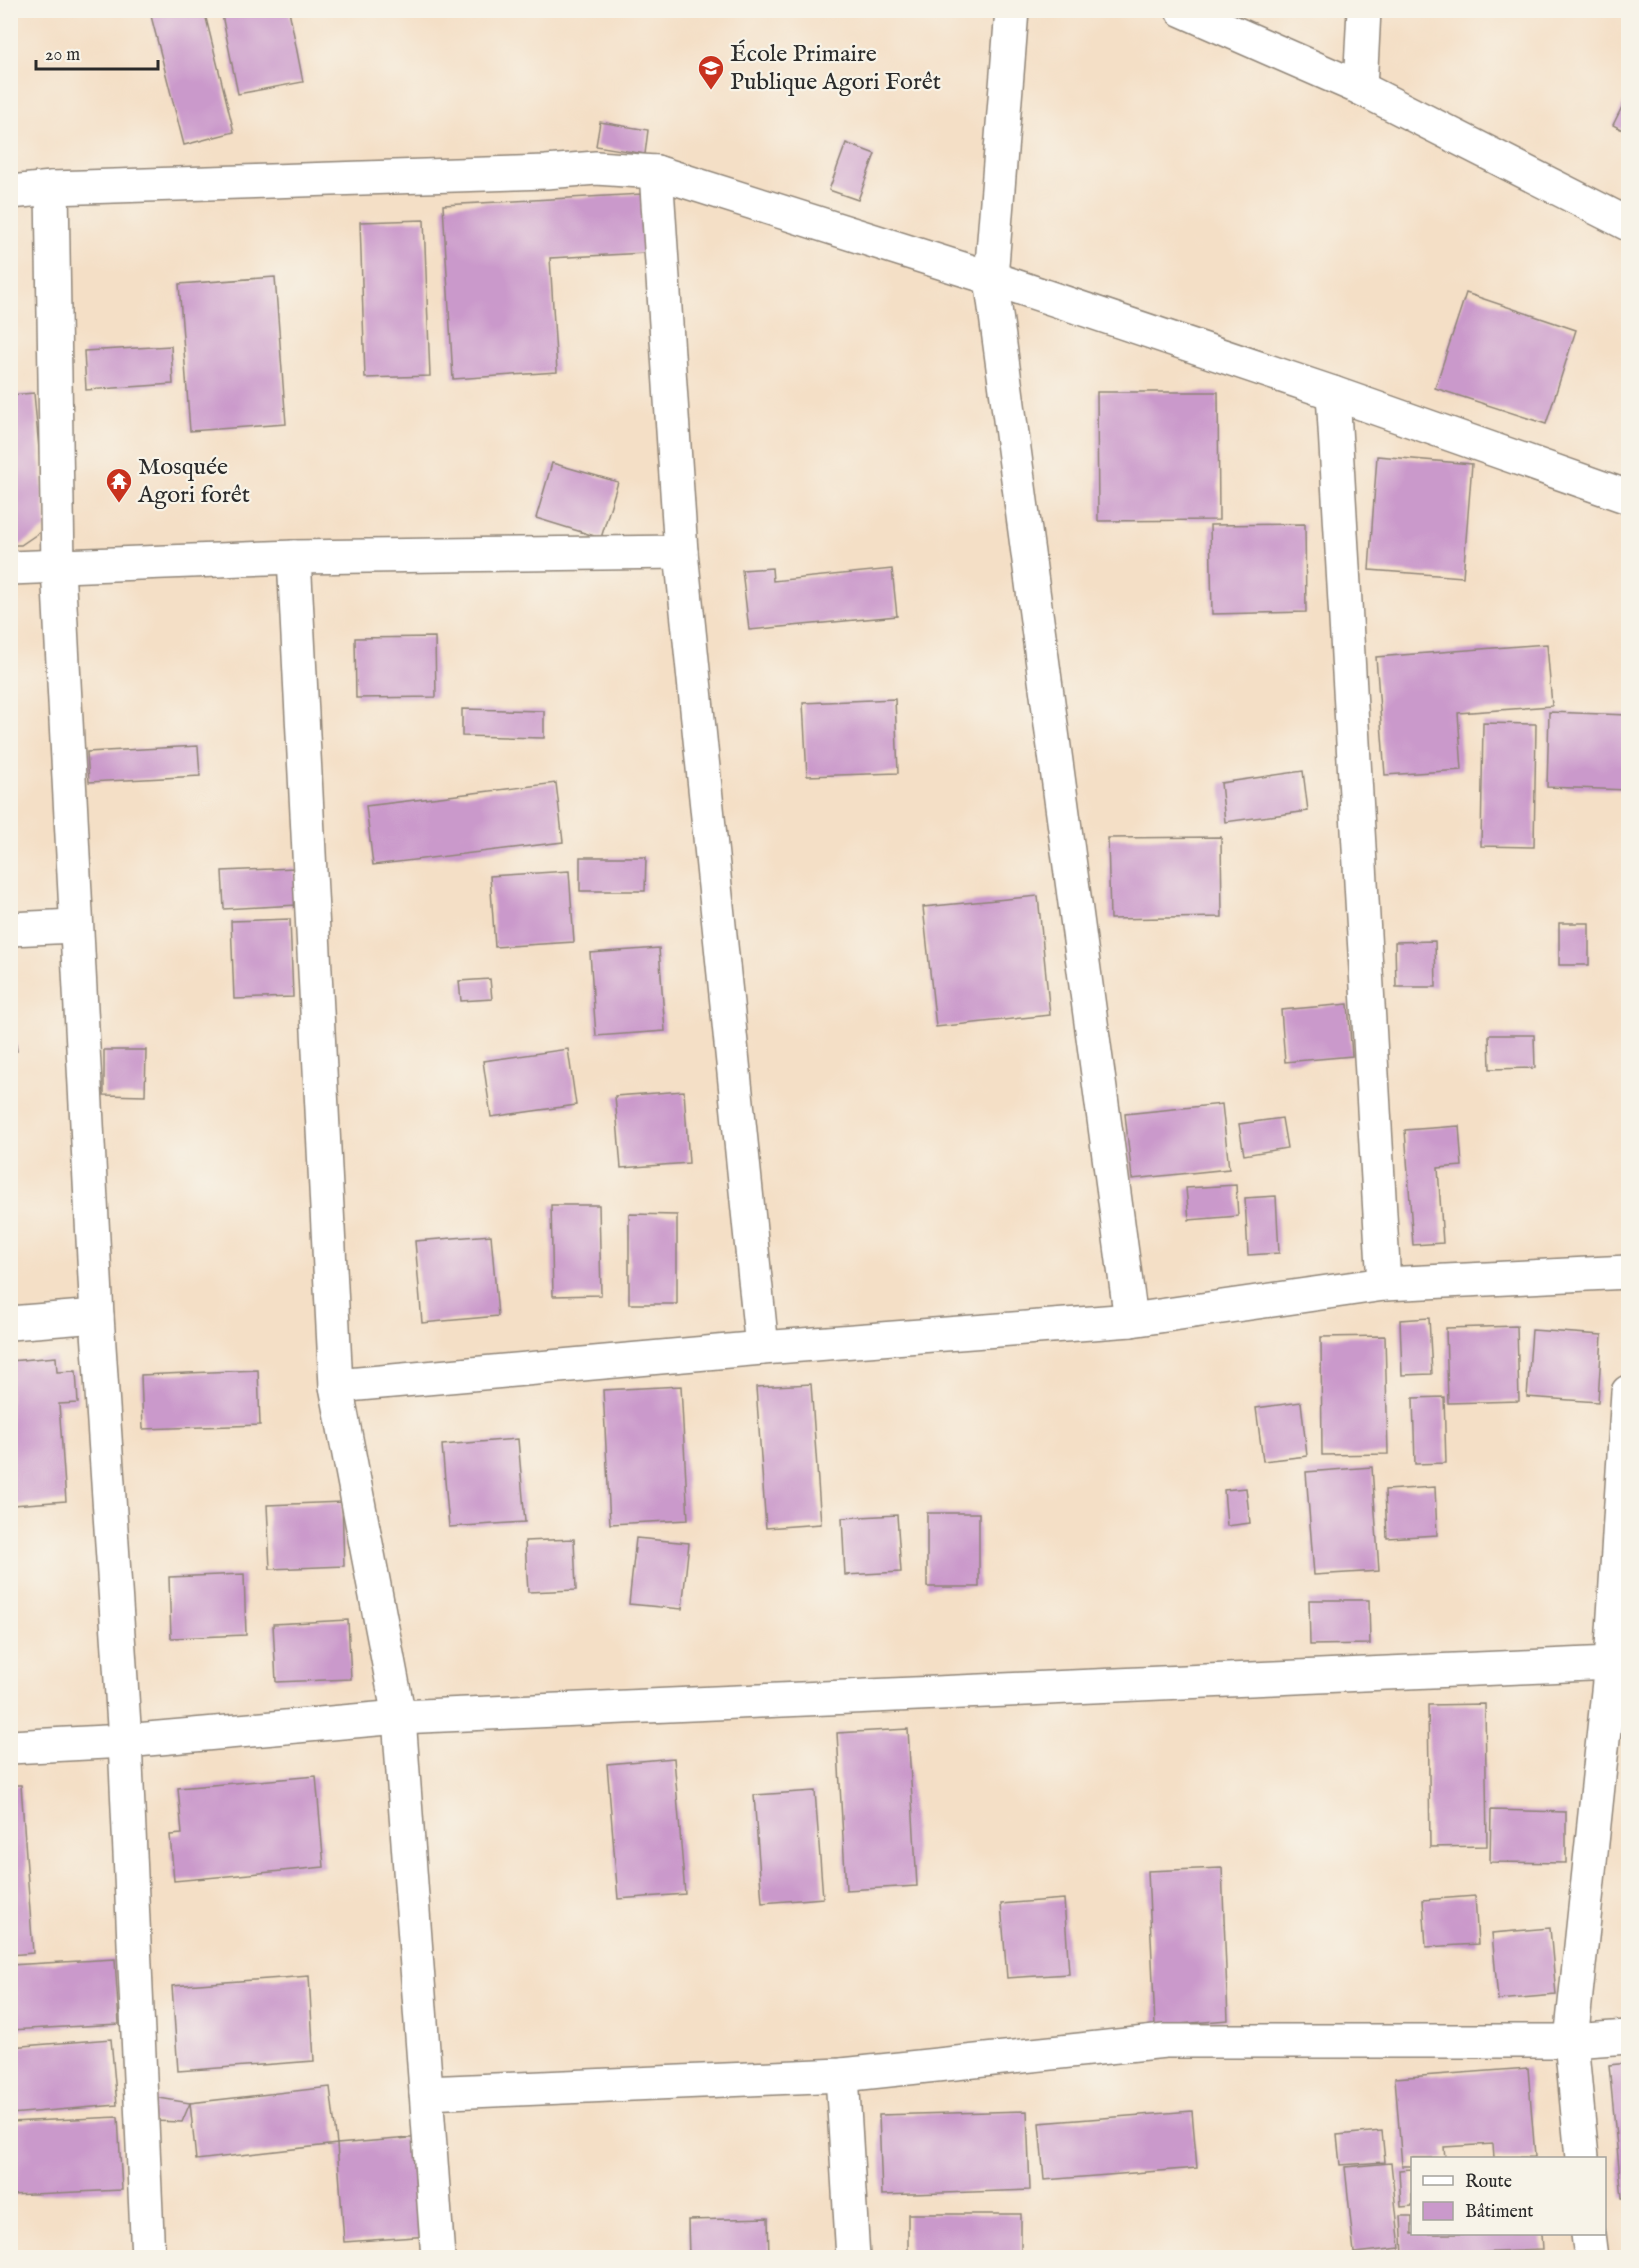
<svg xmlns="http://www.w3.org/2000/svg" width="1639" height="2268" viewBox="0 0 1639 2268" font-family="'IM FELL English',serif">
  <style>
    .building { fill: #ca99cb }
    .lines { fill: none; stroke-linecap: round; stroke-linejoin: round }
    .minor-casing { stroke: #908578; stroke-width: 36 }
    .minor { stroke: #fff; stroke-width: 33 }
    .labels { text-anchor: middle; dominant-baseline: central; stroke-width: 4.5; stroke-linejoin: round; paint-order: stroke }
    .poi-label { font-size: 24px; fill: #2b2b2b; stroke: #f7f3e8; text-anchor: start }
  </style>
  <rect width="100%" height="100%" fill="#f7f3e8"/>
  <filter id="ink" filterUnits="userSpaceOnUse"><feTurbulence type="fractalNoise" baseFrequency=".0167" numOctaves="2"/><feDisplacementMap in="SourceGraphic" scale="12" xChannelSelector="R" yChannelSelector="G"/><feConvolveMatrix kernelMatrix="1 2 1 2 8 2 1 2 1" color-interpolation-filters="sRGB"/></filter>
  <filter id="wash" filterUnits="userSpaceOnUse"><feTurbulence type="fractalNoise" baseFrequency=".008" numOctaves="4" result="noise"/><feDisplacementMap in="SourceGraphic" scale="24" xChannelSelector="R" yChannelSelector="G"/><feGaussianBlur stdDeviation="1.35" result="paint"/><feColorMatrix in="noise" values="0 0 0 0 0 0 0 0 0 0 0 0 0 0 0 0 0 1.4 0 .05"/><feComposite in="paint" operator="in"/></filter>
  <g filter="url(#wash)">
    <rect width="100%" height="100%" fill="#f4dfc6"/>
    <g id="blocks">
      <!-- building -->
      <g class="building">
        <polygon points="156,10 204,10 234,132 184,145 150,12"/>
        <polygon points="221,10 289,10 303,82 238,94"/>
        <polygon points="1628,95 1628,133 1613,125"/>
        <polygon points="600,122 648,130 645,154 596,146"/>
        <polygon points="846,143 875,154 858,200 829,190"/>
        <polygon points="642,194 645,253 550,258 557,372 453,379 443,205"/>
        <polygon points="424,220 430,376 365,378 360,222"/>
        <polygon points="275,277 286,424 190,431 179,284"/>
        <polygon points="1466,293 1576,330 1546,424 1435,388"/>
        <polygon points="171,346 173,384 86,390 84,351"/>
        <polygon points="1097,392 1218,392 1219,520 1098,521"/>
        <polygon points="34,393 46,528 21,545 10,545 10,395"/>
        <polygon points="1377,456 1472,464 1463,577 1369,570"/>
        <polygon points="552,463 618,482 601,538 536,518"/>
        <polygon points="1305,524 1306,612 1212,614 1210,525"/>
        <polygon points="772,568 773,581 892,569 897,616 749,630 742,570"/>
        <polygon points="435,637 436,697 356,698 355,638"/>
        <polygon points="1547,644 1552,706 1458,713 1462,770 1385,775 1376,657"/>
        <polygon points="895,699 898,773 807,776 803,703"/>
        <polygon points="462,709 544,711 544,738 462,736"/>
        <polygon points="1549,712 1628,715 1628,790 1547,787"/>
        <polygon points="1483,723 1536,724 1534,847 1481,846"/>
        <polygon points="198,746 200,776 89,782 87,752"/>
        <polygon points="1303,771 1308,811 1225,822 1221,783"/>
        <polygon points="556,783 563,842 373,865 366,806"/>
        <polygon points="1221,837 1222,917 1110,919 1108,838"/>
        <polygon points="580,857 646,857 645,891 580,891"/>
        <polygon points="295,868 297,905 224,909 222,871"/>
        <polygon points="569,871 574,942 495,947 490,876"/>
        <polygon points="1038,896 1050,1015 936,1027 923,907"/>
        <polygon points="290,919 293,997 234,999 231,921"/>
        <rect x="1559" y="923" width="30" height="42"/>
        <polygon points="1435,941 1436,987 1396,987 1395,942"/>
        <polygon points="659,948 665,1031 596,1036 590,953"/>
        <polygon points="490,979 492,999 461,1001 459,981"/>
        <polygon points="1348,1004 1352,1056 1285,1062 1281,1010"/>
        <polygon points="12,1020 17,1051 10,1052 10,1021"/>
        <polygon points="1489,1035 1534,1035 1535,1068 1490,1069"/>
        <polygon points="568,1049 576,1105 491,1117 483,1061"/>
        <polygon points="104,1050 146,1050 145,1096 104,1095"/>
        <polygon points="684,1091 689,1163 621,1168 615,1096"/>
        <polygon points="1222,1104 1229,1169 1132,1179 1125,1114"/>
        <polygon points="1282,1118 1287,1148 1244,1155 1239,1124"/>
        <polygon points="1459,1126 1462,1166 1438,1168 1443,1243 1413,1245 1405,1130"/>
        <polygon points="1236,1185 1238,1216 1189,1220 1186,1188"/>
        <polygon points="1276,1196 1279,1253 1248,1255 1245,1198"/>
        <polygon points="551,1205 599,1205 601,1295 553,1296"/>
        <polygon points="629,1214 677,1215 677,1304 629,1304"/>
        <polygon points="491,1235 498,1316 422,1323 415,1241"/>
        <polygon points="1429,1318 1432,1374 1402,1375 1400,1320"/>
        <polygon points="1517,1326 1519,1401 1448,1403 1446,1328"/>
        <polygon points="1532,1330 1602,1335 1598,1402 1527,1397"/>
        <polygon points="1385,1336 1388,1454 1322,1455 1321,1337"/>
        <polygon points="56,1357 57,1372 76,1371 78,1403 59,1404 66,1501 13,1505 10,1470 10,1361"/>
        <polygon points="258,1370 260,1425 143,1429 141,1375"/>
        <polygon points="811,1384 821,1524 766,1528 756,1387"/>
        <polygon points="681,1386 688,1520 610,1524 603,1390"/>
        <polygon points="1444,1397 1446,1463 1415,1464 1413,1398"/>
        <polygon points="1301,1402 1307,1456 1263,1461 1256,1408"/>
        <polygon points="518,1439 525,1522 449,1527 442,1445"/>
        <polygon points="1372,1467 1379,1571 1314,1575 1306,1472"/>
        <polygon points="1435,1487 1437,1535 1387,1538 1385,1490"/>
        <polygon points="1246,1488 1250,1523 1227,1526 1224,1490"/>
        <polygon points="342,1502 344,1566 270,1569 267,1505"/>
        <rect x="927" y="1513" width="52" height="74"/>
        <polygon points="897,1515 901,1572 845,1575 842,1518"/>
        <polygon points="636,1538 689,1543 682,1609 629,1604"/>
        <polygon points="574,1539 576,1590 528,1592 525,1541"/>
        <polygon points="244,1574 246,1635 171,1638 169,1577"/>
        <polygon points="1309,1600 1369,1600 1370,1644 1310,1645"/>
        <polygon points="348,1620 351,1679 276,1682 273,1624"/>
        <polygon points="1485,1704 1487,1846 1430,1847 1428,1705"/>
        <polygon points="908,1729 917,1886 846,1890 837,1733"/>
        <polygon points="674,1758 685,1894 618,1899 607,1764"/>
        <polygon points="316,1776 324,1867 174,1881 170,1835 182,1834 178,1788"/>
        <polygon points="10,1785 21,1785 33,1953 10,1955"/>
        <polygon points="815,1791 823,1898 762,1903 754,1795"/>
        <polygon points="1491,1810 1566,1812 1566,1863 1490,1862"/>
        <polygon points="1222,1868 1228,2020 1155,2026 1148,1871"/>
        <polygon points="1475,1896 1478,1944 1426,1947 1423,1900"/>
        <polygon points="1064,1899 1069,1974 1007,1978 1001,1904"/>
        <polygon points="1550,1928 1556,1995 1498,2000 1492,1933"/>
        <polygon points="115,1959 119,2024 10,2030 10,1965"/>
        <polygon points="309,1976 314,2061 178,2071 172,1986"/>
        <polygon points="111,2039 117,2105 10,2114 10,2047"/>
        <polygon points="1628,2063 1628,2198 1622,2198 1609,2065"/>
        <polygon points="1528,2068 1535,2157 1494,2158 1493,2144 1444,2147 1445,2158 1412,2158 1412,2166 1402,2166 1395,2078"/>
        <polygon points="330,2087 337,2144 196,2160 190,2103"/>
        <polygon points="153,2097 190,2103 182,2122 152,2121"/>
        <polygon points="1027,2111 1030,2190 882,2195 879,2115"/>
        <polygon points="1192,2111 1197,2168 1044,2180 1039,2123"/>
        <polygon points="118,2117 122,2190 10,2195 10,2122"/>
        <polygon points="1382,2131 1385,2162 1340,2165 1337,2135"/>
        <polygon points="422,2137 429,2236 344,2242 337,2144"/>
        <polygon points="1391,2163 1400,2248 1354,2253 1345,2167"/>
        <polygon points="1412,2169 1412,2206 1401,2207 1399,2170"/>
        <rect x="908" y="2214" width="113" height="44"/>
        <polygon points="1401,2216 1412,2216 1412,2234 1542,2234 1543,2250 1403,2256"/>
        <polygon points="768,2218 769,2258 689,2258 688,2220"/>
      </g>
    </g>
  </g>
  <g filter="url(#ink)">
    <use href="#blocks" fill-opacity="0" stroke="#908578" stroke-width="1.5"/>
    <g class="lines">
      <!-- minor casing -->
      <g class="minor-casing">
        <g id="minor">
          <polyline points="1012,10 991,278 1131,1320"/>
          <polyline points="1182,10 1360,88 1628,224"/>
          <polyline points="1360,88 1364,10"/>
          <polyline points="656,172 681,552 762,1348"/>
          <polyline points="52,188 58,567 97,1316 125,1741 148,2258"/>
          <polyline points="10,192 52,188 546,172 596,168 656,172 991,278 1333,393 1628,497"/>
          <polyline points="1333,393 1384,1284"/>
          <polyline points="294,557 336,1386 399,1717 438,2258"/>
          <polyline points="10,568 294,557 681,552"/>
          <polyline points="10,929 75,926"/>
          <polyline points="10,1323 97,1316"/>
          <polyline points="336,1386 762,1348 1131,1320 1384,1284 1628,1272"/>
          <polyline points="10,1747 125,1741 399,1717 1611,1663"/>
          <polyline points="842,2075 853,2258"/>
          <polyline points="426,2093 842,2075 1165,2041 1571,2041 1628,2037"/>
          <polyline points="1582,2158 1571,2041 1611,1663 1628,1392"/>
          <polyline points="1588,2234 1591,2258"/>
        </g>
      </g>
      <!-- minor -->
      <use href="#minor" class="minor"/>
    </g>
  </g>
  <!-- icons -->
  <defs>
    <g id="school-pin" transform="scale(1.35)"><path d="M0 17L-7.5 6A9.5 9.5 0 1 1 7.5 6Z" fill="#c8321e" stroke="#f7f3e8"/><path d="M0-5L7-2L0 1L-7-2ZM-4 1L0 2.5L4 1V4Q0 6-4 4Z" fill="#fff"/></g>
    <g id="temple-pin" transform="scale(1.35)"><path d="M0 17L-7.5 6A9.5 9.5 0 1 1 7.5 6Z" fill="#c8321e" stroke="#f7f3e8"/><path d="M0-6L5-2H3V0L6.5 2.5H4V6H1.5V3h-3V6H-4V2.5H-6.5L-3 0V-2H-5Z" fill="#fff"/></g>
  </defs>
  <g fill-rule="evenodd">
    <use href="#school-pin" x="711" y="68"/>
    <use href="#temple-pin" x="119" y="481"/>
  </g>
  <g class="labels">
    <!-- poi labels -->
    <g class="poi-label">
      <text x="730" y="54">École Primaire<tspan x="730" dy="28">Publique Agori Forêt</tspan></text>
      <text x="138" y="467">Mosquée<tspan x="138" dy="28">Agori forêt</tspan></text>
    </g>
  </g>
  <!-- margin -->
  <rect width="1639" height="2268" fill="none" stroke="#f7f3e8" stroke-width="36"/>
  <!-- legend -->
  <rect x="1411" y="2157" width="195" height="78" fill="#f7f3e8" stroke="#a5a39c" stroke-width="1.5"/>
  <rect x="1423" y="2176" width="30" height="9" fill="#ffffff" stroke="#a5a39c" stroke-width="1.5"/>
  <text x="1465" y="2187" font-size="18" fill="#2b2b2b">Route</text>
  <rect x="1423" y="2202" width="30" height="18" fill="#ca99cb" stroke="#a5a39c" stroke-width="1.5"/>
  <text x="1465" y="2217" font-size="18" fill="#2b2b2b">Bâtiment</text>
  <!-- scale -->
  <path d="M36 60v9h122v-9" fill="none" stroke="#2b2b2b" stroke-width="3"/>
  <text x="45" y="60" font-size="18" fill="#2b2b2b" stroke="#f7f3e8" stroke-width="4.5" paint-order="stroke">20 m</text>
</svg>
